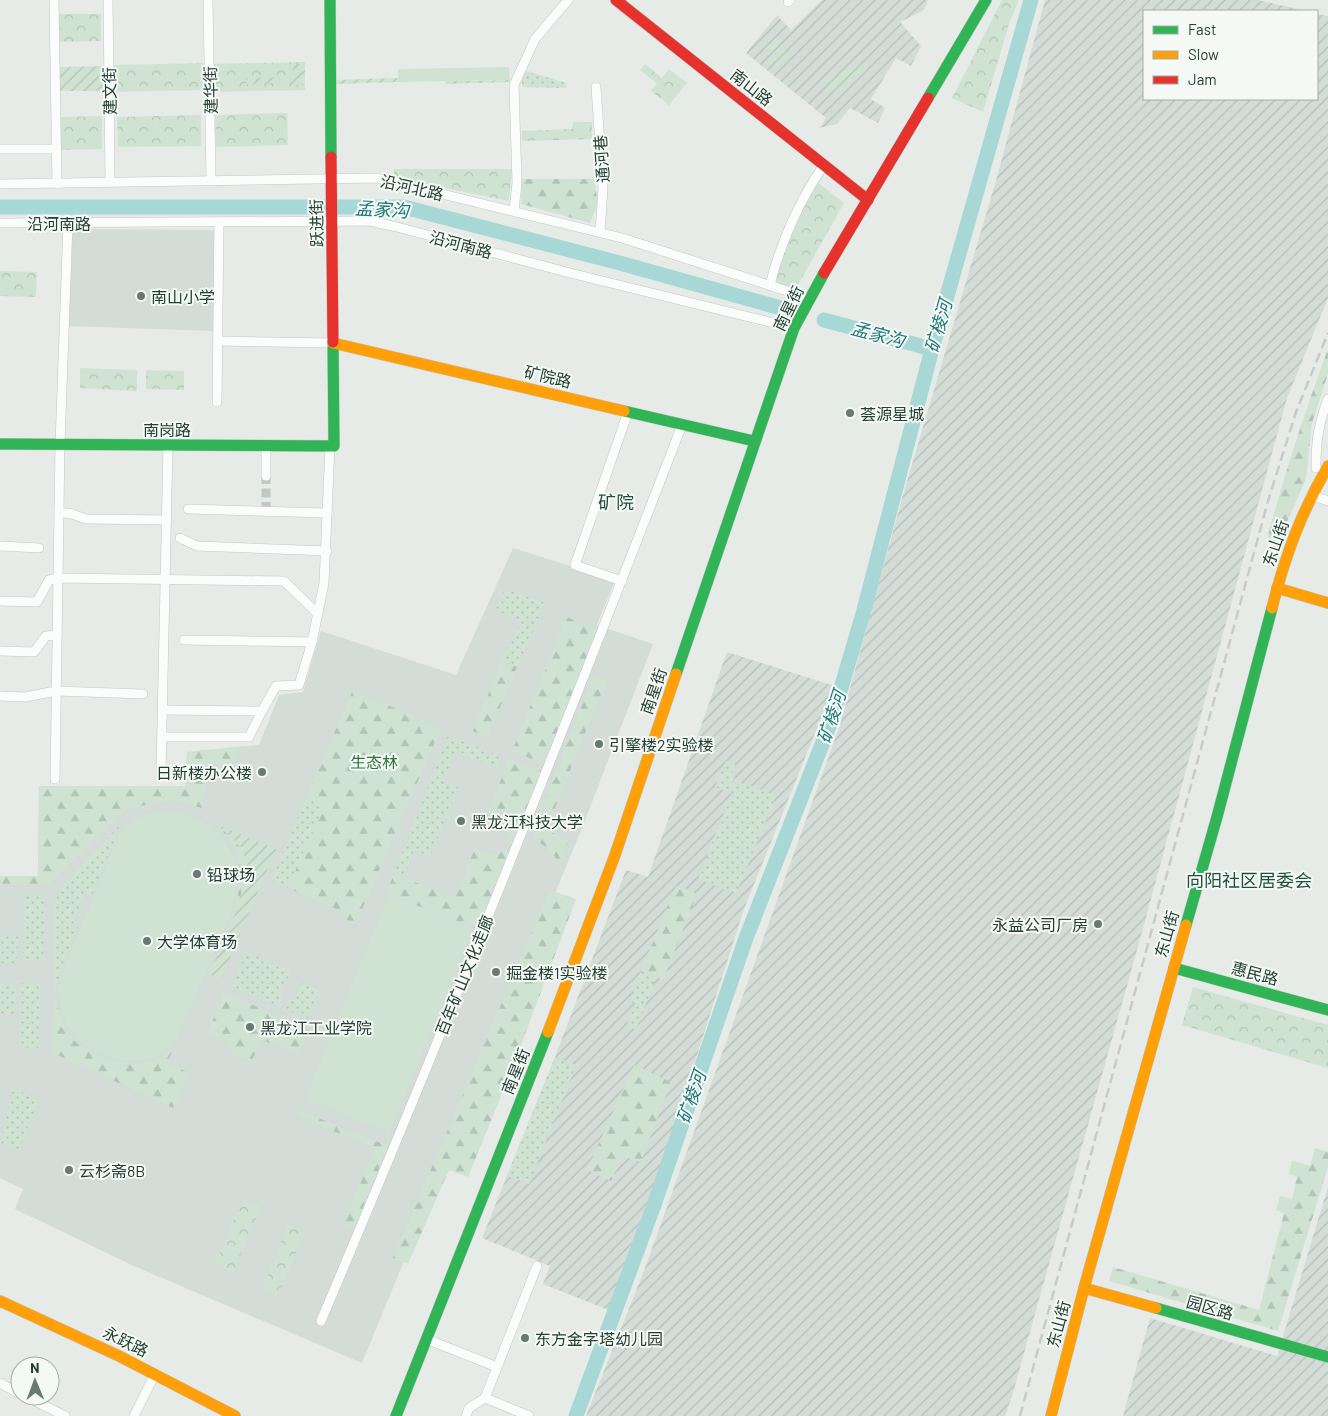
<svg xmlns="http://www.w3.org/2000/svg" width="1328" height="1416" viewBox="0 0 1328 1416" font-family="Barlow,'Noto Sans SC',sans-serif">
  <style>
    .built { fill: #d4dcd7 }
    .industrial { fill: url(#industrial-furrows) }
    .grass { fill: url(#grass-dots) }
    .forest { fill: url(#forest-firs) }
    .park { fill: url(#park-crowns) }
    .garden { fill: url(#garden-furrows) }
    .pitch { fill: #d0e3d3 }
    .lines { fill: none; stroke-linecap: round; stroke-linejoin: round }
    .river { stroke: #a8d8d6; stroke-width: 15 }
    .street-tunnel { stroke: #bfc8c4; stroke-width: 9; stroke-dasharray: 9 4.5; stroke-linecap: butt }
    .street-casing { stroke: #c3c8c5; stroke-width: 10 }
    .fast-casing { stroke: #c1c8c5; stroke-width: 12 }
    .slow-casing { stroke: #c1c8c5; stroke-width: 12 }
    .jam-casing { stroke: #c1c8c5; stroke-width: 12 }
    .street { stroke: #fbfcfc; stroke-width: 9 }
    .fast { stroke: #30b455; stroke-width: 11 }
    .slow { stroke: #ff9f0a; stroke-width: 11 }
    .jam { stroke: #e5322d; stroke-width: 11 }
    .rail { stroke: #c7ccc9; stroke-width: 2.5; stroke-dasharray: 10 5; stroke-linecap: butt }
    .poi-dot { fill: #687b72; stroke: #f4f9f6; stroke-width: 2 }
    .labels { text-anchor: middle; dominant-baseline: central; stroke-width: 4; stroke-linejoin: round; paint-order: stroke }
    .street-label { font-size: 16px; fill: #243e33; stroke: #f4f9f6 }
    .poi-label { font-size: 16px; fill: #243e33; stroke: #f4f9f6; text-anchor: start }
    .park-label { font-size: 16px; fill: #2f733f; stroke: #f4f9f6 }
    .water-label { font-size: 18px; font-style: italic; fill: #1f7778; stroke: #f4f9f6 }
    .neighbourhood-label { font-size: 18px; fill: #204f3c; stroke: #f4f9f6 }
  </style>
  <defs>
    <pattern id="industrial-furrows" width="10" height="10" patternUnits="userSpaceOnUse" patternTransform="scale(1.25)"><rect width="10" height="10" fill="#d4dcd7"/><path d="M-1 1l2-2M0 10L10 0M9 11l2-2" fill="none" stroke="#b6beb9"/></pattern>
    <pattern id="grass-dots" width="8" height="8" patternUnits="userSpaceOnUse" patternTransform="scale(1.25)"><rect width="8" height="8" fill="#d0e3d3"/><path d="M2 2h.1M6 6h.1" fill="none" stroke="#b2c4b6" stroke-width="1.8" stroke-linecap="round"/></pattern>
    <pattern id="forest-firs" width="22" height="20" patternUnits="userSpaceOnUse" patternTransform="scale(1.25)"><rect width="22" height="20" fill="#d0e3d3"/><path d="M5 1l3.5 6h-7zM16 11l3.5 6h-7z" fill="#b2c4b6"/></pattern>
    <pattern id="park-crowns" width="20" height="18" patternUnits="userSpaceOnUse" patternTransform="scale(1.25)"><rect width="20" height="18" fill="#d0e3d3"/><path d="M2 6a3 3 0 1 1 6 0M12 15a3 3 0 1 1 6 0" fill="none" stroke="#b2c4b6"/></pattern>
    <pattern id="garden-furrows" width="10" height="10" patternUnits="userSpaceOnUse" patternTransform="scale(1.25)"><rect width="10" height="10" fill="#d0e3d3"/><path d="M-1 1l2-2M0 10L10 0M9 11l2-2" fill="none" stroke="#b2c4b6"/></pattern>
  </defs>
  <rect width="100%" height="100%" fill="#e6ebe8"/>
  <!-- built -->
  <g class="built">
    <polygon points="73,229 215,230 213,331 68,326"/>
    <polygon points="513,548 615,580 597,625 653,644 582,828 362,1363 134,1266 15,1209 23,1189 0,1178 0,876 38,876 39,786 185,786 187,752 259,745 279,695 303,692 321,631 456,675"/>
  </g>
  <!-- industrial -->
  <g class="industrial">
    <polygon points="822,0 928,0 924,10 900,22 921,46 911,66 896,58 871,99 885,108 878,123 850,108 837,124 819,128 826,118 746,53 777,15 791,30"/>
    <polygon points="1045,0 1258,0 1307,11 1144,11 1144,99 1317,99 1317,14 1328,16 1328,298 1287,398 1142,932 1012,1396 1005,1416 586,1416 644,1271 840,725 903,495 997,177"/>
    <polygon points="727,652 834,686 744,909 630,1264 611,1311 543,1284 550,1266 482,1238 555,1057 626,870 648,877"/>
    <polygon points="1328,1187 1328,1416 1123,1416 1150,1318 1277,1356"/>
  </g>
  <!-- grass -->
  <g class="grass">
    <polygon points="526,71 566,83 566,88 522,87 522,79"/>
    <polygon points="505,589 545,603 517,667 502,661 521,622 495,609"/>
    <polygon points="448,736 500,756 496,767 455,751 444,781 458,787 430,857 414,850 403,877 394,874"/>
    <polygon points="726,761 735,765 731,776 734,778 728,792 715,787"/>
    <polygon points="737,780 776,796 736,894 698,879"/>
    <polygon points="306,798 324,806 288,888 271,881"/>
    <polygon points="122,823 92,895 86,892 72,925 78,927 67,953 54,995 55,901 60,889"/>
    <polygon points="25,895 45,895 43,961 23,960"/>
    <polygon points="2,935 18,936 17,963 1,963"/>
    <polygon points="247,952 291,971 281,993 283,996 278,1006 232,986"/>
    <polygon points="641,971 656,977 636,1030 626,1026 636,1004 629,1001"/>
    <polygon points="21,983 40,984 38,1048 19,1047"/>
    <polygon points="304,983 320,990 308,1019 285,1009 289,999 295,998 301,984"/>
    <polygon points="0,984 16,986 15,1014 0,1013"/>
    <polygon points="555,1057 576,1065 529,1184 507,1176"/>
    <polygon points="13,1088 39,1100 19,1150 1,1143"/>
  </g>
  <!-- forest -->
  <g class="forest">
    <polygon points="522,179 594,179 598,203 590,223 521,204"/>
    <path d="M1328 349V374L1312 423 1306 479 1278 542 1267 539C1284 475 1305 411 1328 349Z"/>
    <polygon points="567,617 601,631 546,765 512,751"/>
    <polygon points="502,661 517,667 487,738 473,731"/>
    <polygon points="594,675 607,679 546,830 569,840 559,864 552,852 534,838 534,826"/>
    <polygon points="353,690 441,728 357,921 346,920 348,914 288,888 324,806 306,798"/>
    <polygon points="244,746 234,760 209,771 202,808 174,800 129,808 47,885 0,885 0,876 38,876 39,786 185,786 187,752"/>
    <polygon points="509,758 543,772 515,842 509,840 505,827 486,819"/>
    <path d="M218 825 243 850 255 870 209 974C223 942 247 894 238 859 235 846 226 836 218 825Z"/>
    <polygon points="475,848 492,855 504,851 509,854 479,930 386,893 394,874 455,898"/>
    <polygon points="676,886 697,894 663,980 641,971"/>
    <polygon points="550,890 576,899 509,1077 468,1177 449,1170 408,1264 393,1258"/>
    <polygon points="225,992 309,1031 299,1054 262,1040 252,1060 233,1056 231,1046 207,1034"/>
    <path d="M54 995C58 1006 61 1020 67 1031 79 1055 127 1068 152 1061 159 1058 166 1053 173 1049L167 1063 189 1073 173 1108 51 1052Z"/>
    <polygon points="634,1065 671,1082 641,1162 623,1156 611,1181 587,1170"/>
    <polygon points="298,1110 388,1146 354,1229 343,1225 375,1148 296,1116"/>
    <polygon points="1315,1148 1328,1152 1328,1167 1278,1331 1109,1281 1113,1267 1259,1310 1284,1213 1276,1210 1280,1196 1292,1199 1297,1177 1289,1174 1292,1160 1310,1166"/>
  </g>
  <!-- park -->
  <g class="park">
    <polygon points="1002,0 1019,0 1010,21 983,112 952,98"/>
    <polygon points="59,14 101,14 101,41 60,42"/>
    <polygon points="305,62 305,90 213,92 212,64"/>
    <polygon points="204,63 204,90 115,92 115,65"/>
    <polygon points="645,64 662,78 669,69 687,83 669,105 651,91 657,84 640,70"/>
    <polygon points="287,113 288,145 216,147 215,115"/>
    <polygon points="201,115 201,146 118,147 117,117"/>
    <polygon points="102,116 102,149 61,150 61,117"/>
    <polygon points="573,122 592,122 592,139 522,141 522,131 572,129"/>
    <polygon points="394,169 512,169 509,201 394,178"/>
    <polygon points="815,180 844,203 795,290 772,283 801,209"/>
    <polygon points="0,271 37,272 36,297 0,296"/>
    <polygon points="80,368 137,370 137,391 80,388"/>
    <polygon points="146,370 184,371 184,390 146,389"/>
    <polygon points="1193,987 1328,1025 1328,1068 1182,1025"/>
    <polygon points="243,1200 261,1207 233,1272 215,1264"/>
    <polygon points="288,1225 305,1232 278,1297 262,1291"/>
  </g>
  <!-- garden -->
  <g class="garden">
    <polygon points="772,37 782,45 772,55 763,47"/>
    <polygon points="783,48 792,56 768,67 765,65"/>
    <polygon points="862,63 867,71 851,82 838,98 821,82"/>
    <rect x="293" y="64" width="10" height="21"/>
    <polygon points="102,66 103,91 60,91 60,67"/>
    <polygon points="279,77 279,83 246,84 246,78"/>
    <polygon points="398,78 398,82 336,84 335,80"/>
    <polygon points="510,80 510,82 446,84 445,81"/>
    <polygon points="218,825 276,849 221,979 209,974 236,911 248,870 243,849"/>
  </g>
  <!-- pitch -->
  <g class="pitch">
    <polygon points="509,67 510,80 398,82 398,69"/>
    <path d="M168 811 186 814 201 821 221 834 233 856 237 881 230 915 174 1044C167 1048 161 1054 154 1057 126 1067 88 1055 70 1031 64 1023 59 1000 59 990 59 983 62 975 64 968L123 826C138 817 151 812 168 811Z"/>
    <polygon points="389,895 473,929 389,1133 305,1099"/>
  </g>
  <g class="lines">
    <!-- river -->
    <g class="river">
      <polyline points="0,207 404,207 616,262 781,308"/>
      <polyline points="824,320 932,349"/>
      <polyline points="576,1416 654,1205 746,938 832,719 864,610 932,349 1031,0"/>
    </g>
    <!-- street-tunnel -->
    <polyline class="street-tunnel" points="266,511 266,476"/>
    <!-- street casing -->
    <g class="street-casing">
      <g id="street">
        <polyline points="54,0 57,184"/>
        <polyline points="108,0 110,182"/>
        <polyline points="208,0 211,180"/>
        <polyline points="788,2 790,0"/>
        <polyline points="596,87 603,189 600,232"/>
        <polyline points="0,149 56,149"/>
        <polyline points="0,184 377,178 622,238 809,298"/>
        <polyline points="514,211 517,183 514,85 535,39 568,0"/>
        <polyline points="0,223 370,221 397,227 574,274 794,328"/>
        <path d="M770 285C780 244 800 199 824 165"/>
        <polyline points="218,341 333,343"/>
        <polyline points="217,402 219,222"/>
        <path d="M1316 468C1316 441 1318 425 1328 399"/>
        <polyline points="266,476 266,446"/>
        <polyline points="1311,495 1328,501"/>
        <polyline points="188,509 327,513"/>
        <polyline points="59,512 72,514 86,519 167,520"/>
        <polyline points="180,538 197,546 327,551"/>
        <polyline points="0,546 39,548"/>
        <polyline points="622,581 575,565 628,412"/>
        <polyline points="0,601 37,602 49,580 58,578 284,581 318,614"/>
        <polyline points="184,640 312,642"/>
        <polyline points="0,651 34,652 46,636 57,635"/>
        <polyline points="0,696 25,697 56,691 143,694"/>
        <polyline points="164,710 262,711 276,686 299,685 312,642 324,583 330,446"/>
        <polyline points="163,737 249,737 262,711"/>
        <polyline points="161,771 168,445"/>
        <polyline points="55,779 60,444 68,223"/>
        <path d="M321 1321C447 1024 566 725 682 425"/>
        <polyline points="426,1339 497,1367"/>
        <polyline points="0,1383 20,1394"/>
        <polyline points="25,1396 65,1416"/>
        <polyline points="485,1398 529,1416"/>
        <polyline points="134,1416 155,1374"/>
        <polyline points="466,1416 469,1408 485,1398 537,1266"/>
      </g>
    </g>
    <!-- fast casing -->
    <g class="fast-casing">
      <g id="fast">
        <polyline points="330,0 331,157"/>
        <polyline points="928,98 986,0"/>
        <polyline points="624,411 754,441"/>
        <polyline points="0,444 334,446 333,342"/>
        <polyline points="676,674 794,328 824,273"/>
        <polyline points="1186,925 1217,817 1272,608"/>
        <polyline points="1174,968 1328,1010"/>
        <polyline points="1156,1308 1328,1357"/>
        <polyline points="396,1416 548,1032"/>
      </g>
    </g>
    <!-- slow casing -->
    <g class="slow-casing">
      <g id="slow">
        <polyline points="333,343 624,411"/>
        <polyline points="1277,588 1328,603"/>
        <path d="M1272 608C1285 556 1301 513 1328 466"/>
        <polyline points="548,1032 615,855 676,674"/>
        <polyline points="1084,1288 1186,925"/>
        <polyline points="0,1301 119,1356 235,1416"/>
        <polyline points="1051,1416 1084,1288 1156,1308"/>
      </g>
    </g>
    <!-- jam casing -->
    <g class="jam-casing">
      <g id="jam">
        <polyline points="616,0 868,200"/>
        <polyline points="331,157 333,342"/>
        <polyline points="824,273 928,98"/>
      </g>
    </g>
    <!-- street -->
    <use href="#street" class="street"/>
    <!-- fast -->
    <use href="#fast" class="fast"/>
    <!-- slow -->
    <use href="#slow" class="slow"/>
    <!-- jam -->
    <use href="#jam" class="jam"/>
    <!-- rail -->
    <polyline class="rail" points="1020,1416 1268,501 1296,412 1328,333"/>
  </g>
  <!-- markers -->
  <g class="poi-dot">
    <circle cx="141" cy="296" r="5"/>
    <circle cx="850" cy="413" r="5"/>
    <circle cx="599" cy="744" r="5"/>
    <circle cx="262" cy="772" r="5"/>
    <circle cx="461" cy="821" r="5"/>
    <circle cx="197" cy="874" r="5"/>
    <circle cx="1098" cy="924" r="5"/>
    <circle cx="147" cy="941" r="5"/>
    <circle cx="496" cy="972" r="5"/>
    <circle cx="250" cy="1027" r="5"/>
    <circle cx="69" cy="1170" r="5"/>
    <circle cx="525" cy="1338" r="5"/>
  </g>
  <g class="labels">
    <!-- street labels -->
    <g class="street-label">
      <text transform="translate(752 87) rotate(38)">南山路</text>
      <text transform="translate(210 90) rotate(-91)">建华街</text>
      <text transform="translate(109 91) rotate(-91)">建文街</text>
      <text transform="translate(601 159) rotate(-94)">通河巷</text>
      <text transform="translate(412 187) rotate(13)">沿河北路</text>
      <text x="59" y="223">沿河南路</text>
      <text transform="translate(316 223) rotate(-91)">跃进街</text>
      <text transform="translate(461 244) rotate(15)">沿河南路</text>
      <text transform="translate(788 308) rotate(-64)">南星街</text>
      <text transform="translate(548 376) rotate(13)">矿院路</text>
      <text x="167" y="429">南岗路</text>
      <text transform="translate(1275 543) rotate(-71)">东山街</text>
      <text transform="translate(653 691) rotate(-71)">南星街</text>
      <text transform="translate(1166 934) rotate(-74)">东山街</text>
      <text transform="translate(1255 973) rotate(15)">惠民路</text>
      <text transform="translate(464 975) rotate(-68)">百年矿山文化走廊</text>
      <text transform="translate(515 1071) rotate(-68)">南星街</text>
      <text transform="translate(1210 1307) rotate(16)">园区路</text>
      <text transform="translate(1058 1324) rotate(-75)">东山街</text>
      <text transform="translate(126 1341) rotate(26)">永跃路</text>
    </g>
    <!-- poi labels -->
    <g class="poi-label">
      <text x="151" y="296">南山小学</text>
      <text x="860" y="413">荟源星城</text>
      <text x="609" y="744">引擎楼2实验楼</text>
      <text x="252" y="772" text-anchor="end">日新楼办公楼</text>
      <text x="471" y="821">黑龙江科技大学</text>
      <text x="207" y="874">铅球场</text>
      <text x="1088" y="924" text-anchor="end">永益公司厂房</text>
      <text x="157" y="941">大学体育场</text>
      <text x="506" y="972">掘金楼1实验楼</text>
      <text x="260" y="1027">黑龙江工业学院</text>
      <text x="79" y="1170">云杉斋8B</text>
      <text x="535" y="1338">东方金字塔幼儿园</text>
    </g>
    <!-- park labels -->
    <g class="park-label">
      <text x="374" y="761">生态林</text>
    </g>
    <!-- water labels -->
    <g class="water-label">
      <text transform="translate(382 209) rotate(3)">孟家沟</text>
      <text transform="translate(938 326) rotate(-74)">矿棱河</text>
      <text transform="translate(878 334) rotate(15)">孟家沟</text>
      <text transform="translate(831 717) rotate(-72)">矿棱河</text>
      <text transform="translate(691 1097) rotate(-71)">矿棱河</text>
    </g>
    <!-- neighbourhood labels -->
    <g class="neighbourhood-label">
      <text x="616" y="502">矿院</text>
      <text x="1249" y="880">向阳社区居委会</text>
    </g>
  </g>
  <!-- legend -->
  <rect x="1143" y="10" width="175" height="90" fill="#f4f9f6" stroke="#a1aea8"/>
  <rect x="1153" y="26" width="25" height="8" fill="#30b455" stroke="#a1aea8"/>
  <text x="1188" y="35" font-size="15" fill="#243e33">Fast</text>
  <rect x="1153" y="51" width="25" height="8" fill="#ff9f0a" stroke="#a1aea8"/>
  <text x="1188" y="60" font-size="15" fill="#243e33">Slow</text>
  <rect x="1153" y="76" width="25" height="8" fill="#e5322d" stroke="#a1aea8"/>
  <text x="1188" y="85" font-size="15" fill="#243e33">Jam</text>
  <!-- north arrow -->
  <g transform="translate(35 1381) rotate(359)"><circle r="24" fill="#f4f9f6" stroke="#a1aea8"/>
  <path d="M0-4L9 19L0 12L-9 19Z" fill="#687b72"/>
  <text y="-8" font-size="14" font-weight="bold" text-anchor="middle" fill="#243e33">N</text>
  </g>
</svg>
